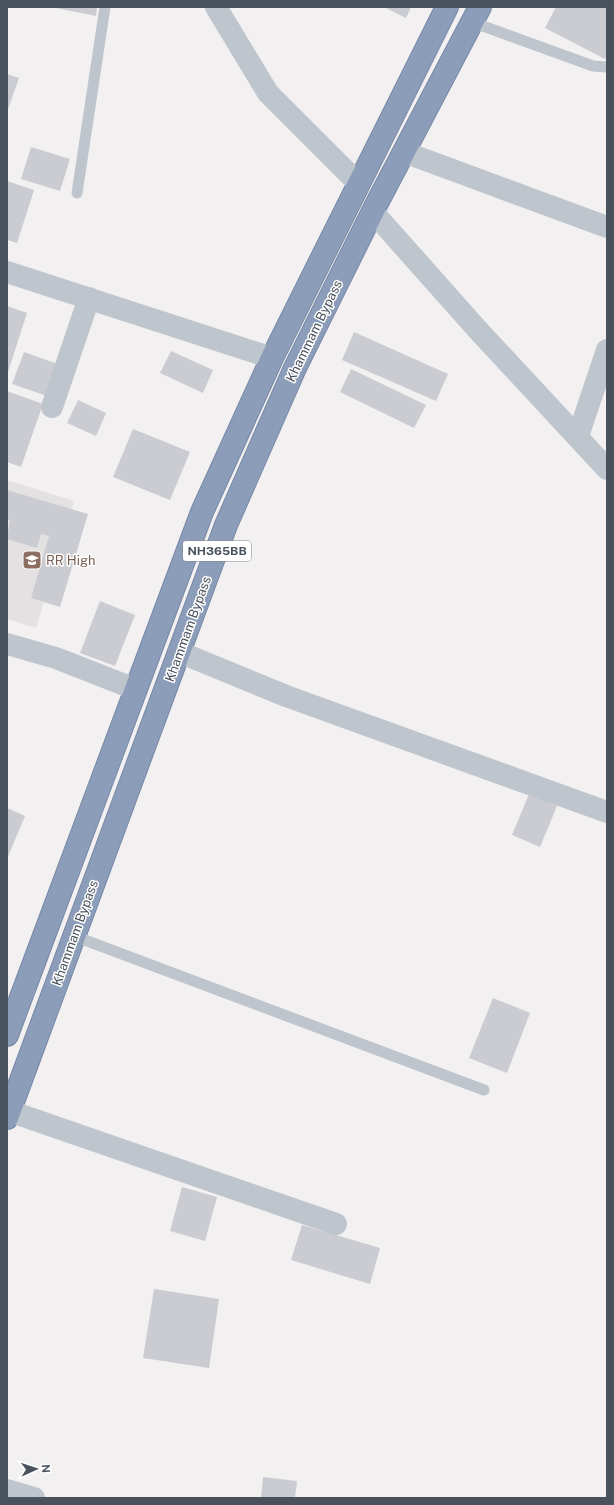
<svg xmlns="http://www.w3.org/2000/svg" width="614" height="1505" viewBox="0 0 614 1505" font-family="'Public Sans',sans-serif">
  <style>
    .education { fill: #e3e1e1 }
    .building { fill: #caccd2 }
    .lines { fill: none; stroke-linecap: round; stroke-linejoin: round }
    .highway-casing { stroke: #7788a6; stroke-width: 24 }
    .lane { stroke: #bfc5cd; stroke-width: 11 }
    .street { stroke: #bfc5cd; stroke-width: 22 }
    .highway { stroke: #8c9dba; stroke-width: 22 }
    .labels { text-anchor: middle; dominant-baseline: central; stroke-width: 3; stroke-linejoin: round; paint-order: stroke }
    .shield { fill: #fff; stroke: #80858d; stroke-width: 1 }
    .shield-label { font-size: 12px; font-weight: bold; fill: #49515c }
    .street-label { font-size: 13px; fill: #49515c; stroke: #fff }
    .education-label { font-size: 13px; fill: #785e54; stroke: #fff; text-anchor: start }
  </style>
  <rect width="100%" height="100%" fill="#f2f0f0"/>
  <!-- education -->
  <polygon class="education" points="7,480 74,501 36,628 7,619"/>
  <!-- building -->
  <g class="building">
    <polygon points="51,7 97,7 96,16"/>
    <polygon points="384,7 411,7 406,18"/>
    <polygon points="556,7 607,7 607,55 605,59 545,28"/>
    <polygon points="7,74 19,78 7,112"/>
    <polygon points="31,147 70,159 60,191 21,179"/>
    <polygon points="7,181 34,190 17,243 7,240"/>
    <polygon points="7,306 27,313 7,375"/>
    <polygon points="354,332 448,374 436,401 342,360"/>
    <polygon points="171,351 213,370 203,393 160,373"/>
    <polygon points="24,352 58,364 47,396 12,384"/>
    <polygon points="351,369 426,405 414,428 340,392"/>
    <polygon points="7,391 43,404 21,467 7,462"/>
    <polygon points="78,400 106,413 96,436 67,423"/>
    <polygon points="133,429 190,452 170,500 113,477"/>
    <polygon points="7,490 88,514 60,607 31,598 49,536 41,534 37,548 7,539 10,520 7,519"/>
    <polygon points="100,601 135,615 115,666 80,653"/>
    <polygon points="529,794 557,806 540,847 512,835"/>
    <polygon points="7,808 25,816 7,859"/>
    <polygon points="493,998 530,1013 507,1073 469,1058"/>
    <polygon points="182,1187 217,1197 205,1241 170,1231"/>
    <polygon points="302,1225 380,1248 370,1284 291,1260"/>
    <polygon points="154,1289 219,1299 209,1368 143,1358"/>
    <polygon points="263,1477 297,1481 295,1498 261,1498"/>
  </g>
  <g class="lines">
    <!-- highway casing -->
    <g class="highway-casing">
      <g id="highway">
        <polyline points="7,1035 202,512 272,358 447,7"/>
        <polyline points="7,1118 226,525 295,368 377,203 480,7"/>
      </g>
    </g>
    <!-- lane -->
    <g class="lane">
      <polyline points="472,22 593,66 607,67"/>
      <polyline points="77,193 105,7"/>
      <polyline points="74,936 484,1090"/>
    </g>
    <!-- street -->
    <g class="street">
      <polyline points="216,7 268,93 358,183"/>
      <polyline points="404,152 607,227"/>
      <polyline points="373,212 477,329 607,469"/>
      <polyline points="7,272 272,358"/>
      <polyline points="52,407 89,298"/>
      <polyline points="578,436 607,350"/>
      <polyline points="7,644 56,658 135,689"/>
      <polyline points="179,652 286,696 607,812"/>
      <polyline points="9,1111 336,1224"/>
      <polyline points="7,1490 34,1498"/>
    </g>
    <!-- highway -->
    <use href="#highway" class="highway"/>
  </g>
  <!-- icons -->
  <defs>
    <g id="school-square" transform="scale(1)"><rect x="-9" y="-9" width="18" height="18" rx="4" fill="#8d6e63" stroke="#fff"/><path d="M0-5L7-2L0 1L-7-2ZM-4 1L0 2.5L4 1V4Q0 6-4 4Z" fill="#fff"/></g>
  </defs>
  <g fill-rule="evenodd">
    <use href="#school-square" x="32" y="560"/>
  </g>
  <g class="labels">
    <!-- shield labels -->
    <rect class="shield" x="183" y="541" width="68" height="20" rx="3"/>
    <g class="shield-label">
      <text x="217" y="551">NH365BB</text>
    </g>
    <!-- street labels -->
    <g class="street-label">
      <text transform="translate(314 331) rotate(-64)">Khammam Bypass</text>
      <text transform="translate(188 629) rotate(-70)">Khammam Bypass</text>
      <text transform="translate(75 933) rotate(-70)">Khammam Bypass</text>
    </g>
    <!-- education labels -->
    <g class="education-label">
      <text x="46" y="560">RR High</text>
    </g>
  </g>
  <!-- border -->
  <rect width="614" height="1505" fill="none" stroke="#49515c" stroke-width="16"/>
  <!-- north arrow -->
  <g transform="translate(36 1469) rotate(87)" stroke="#ffffff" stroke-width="3" paint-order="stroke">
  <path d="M0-3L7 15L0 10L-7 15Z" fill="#49515c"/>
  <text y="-6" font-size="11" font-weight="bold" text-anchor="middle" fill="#49515c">N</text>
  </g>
</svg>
